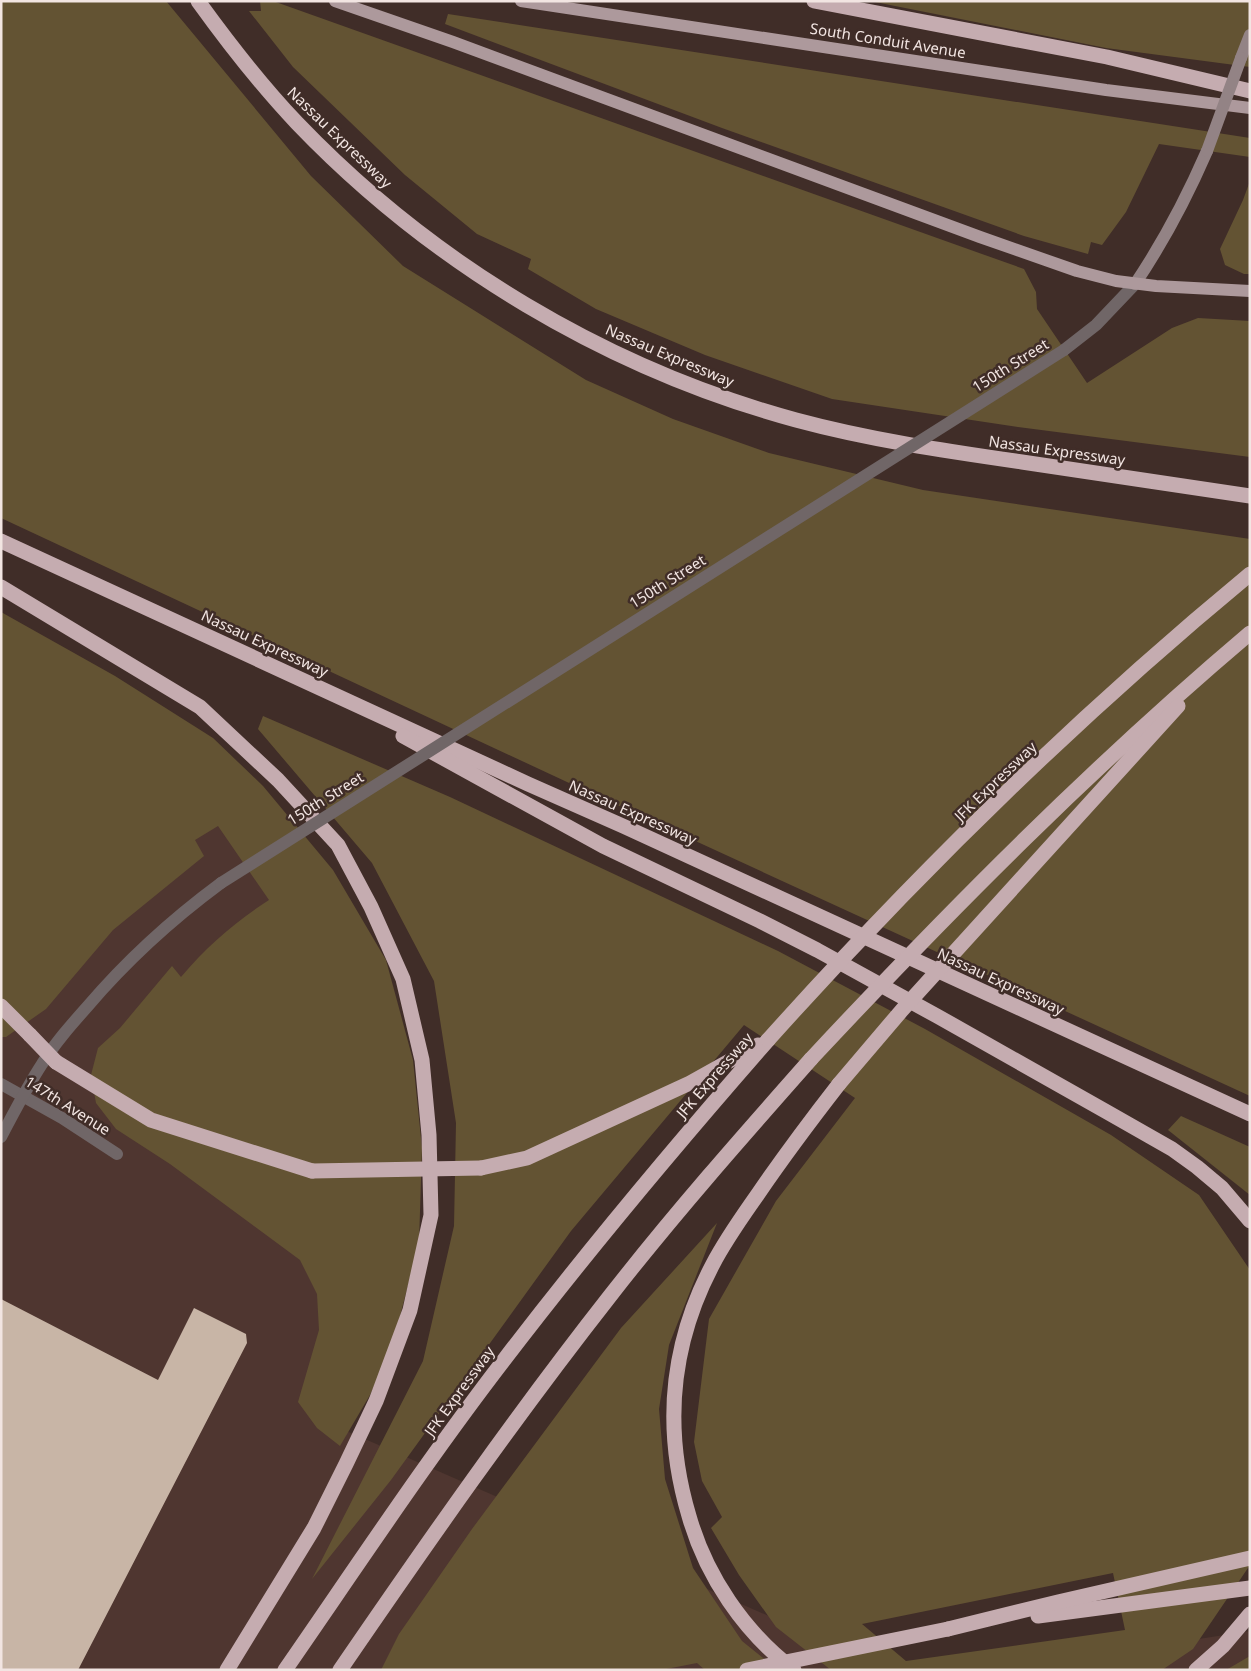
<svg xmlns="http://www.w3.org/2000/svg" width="1251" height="1671" viewBox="0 0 1251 1671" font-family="'Noto Sans',sans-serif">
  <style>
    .built { fill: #4f3630 }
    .green { fill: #635333; fill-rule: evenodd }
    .building { fill: #c8b5a6 }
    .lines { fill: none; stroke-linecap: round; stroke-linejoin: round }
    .minor { stroke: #706667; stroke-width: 12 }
    .secondary { stroke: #938385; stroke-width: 12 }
    .primary { stroke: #ad999c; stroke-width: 12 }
    .motorway { stroke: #c5acb0; stroke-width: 15 }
    .minor-bridge { stroke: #706667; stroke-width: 12 }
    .secondary-bridge { stroke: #938385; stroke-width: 12 }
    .motorway-bridge { stroke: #c5acb0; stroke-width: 15 }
    .labels { text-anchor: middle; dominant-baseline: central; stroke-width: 5; stroke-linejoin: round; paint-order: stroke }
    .street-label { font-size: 15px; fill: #f2e5e2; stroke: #402d28 }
  </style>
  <rect width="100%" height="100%" fill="#402d28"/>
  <!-- built -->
  <g class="built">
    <polygon points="1,687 180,749 319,928 342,1429 892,1670 1,1670"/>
    <polygon points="1250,1631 1250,1670 1000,1670"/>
  </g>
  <!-- green -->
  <g class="green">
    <polygon points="1,1 166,1 311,176 403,266 586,380 673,419 769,453 923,490 1250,539 1250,1096 567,782 1,518"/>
    <polygon points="260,1 273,1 1024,269 1036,292 1037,309 1087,383 1172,328 1198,318 1250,321 1250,457 1018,427 832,399 705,355 596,309 528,269 531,259 477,234 405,175 293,67 249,11 261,11"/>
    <polygon points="870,1 1250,1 1250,67 1106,48"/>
    <polygon points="448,14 1250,138 1250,157 1159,144 1126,212 1102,245 1091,242 1088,254 1024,236 722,128 445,24"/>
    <polygon points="1250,181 1250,274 1244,274 1225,265 1220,249 1243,200"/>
    <path d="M1 612 115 676 213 738 263 786 333 870 386 960 413 1060 422 1148 419 1243 393 1343 370 1395 340 1446 317 1428 298 1402 319 1330 317 1294 300 1260 170 1164 116 1129 96 1103 91 1075 98 1048 120 1028 172 966 181 977C207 946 235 922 269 900L218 826 195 840 204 856 113 930 46 1009 6 1037H1Z"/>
    <path d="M263 716 450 797 778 951 925 1029 1111 1135 1199 1195 1250 1270V1565L1193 1649 1162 1670H831L776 1627 739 1575 711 1528 722 1517 702 1481 694 1442 709 1319 776 1201 855 1098 744 1025 571 1231 391 1480 312 1579 423 1361 454 1226 456 1123 434 981 372 863 258 729ZM1113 1573 1125 1630 906 1661 862 1624Z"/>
    <polygon points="1181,1116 1250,1147 1250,1195 1168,1130"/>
    <polygon points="717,1223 669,1345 659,1409 665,1479 693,1568 742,1641 778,1670 705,1670 697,1663 661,1670 381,1670 399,1634 472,1529 621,1328"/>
    <polygon points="1250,1656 1250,1670 1226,1670"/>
  </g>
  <!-- building -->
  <polygon class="building" points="1,1299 158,1380 194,1308 246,1334 247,1343 78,1670 1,1670"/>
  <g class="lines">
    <!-- minor -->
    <g class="minor">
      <polyline points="1064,350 1096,325 1135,284"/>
      <polyline points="1,1084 62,1118 117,1154"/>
      <path d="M1 1137C14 1112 27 1087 42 1064 55 1043 71 1025 87 1007 127 960 171 920 221 883"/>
    </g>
    <!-- secondary -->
    <g class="secondary">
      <polyline points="1241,58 1250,35"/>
      <path d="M1135 284C1164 241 1187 197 1207 151"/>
    </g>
    <!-- primary -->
    <g class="primary">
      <polyline points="335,1 453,42 980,237 1077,271 1116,281 1156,286 1250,291"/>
      <polyline points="521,1 1106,90 1250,108"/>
    </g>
    <!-- motorway -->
    <g class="motorway">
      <path d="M198 1C229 44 261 85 297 123 432 264 608 369 796 420 870 440 946 451 1022 462 1098 473 1174 485 1250 496"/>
      <polyline points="814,1 1107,57 1250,91"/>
      <polyline points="1,541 528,784 623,826 1250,1114"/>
      <polyline points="1,587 200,707 278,780 338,845 371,907 403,979 422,1060 429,1135 431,1215 410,1310 376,1401 346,1464 314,1528 227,1670"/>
      <polyline points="403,736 603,846 760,921 817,950 937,1016 1107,1112 1172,1149 1197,1167 1222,1188 1250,1221"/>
      <polyline points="1,1006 30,1035"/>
      <polyline points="56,1062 151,1120 312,1171"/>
      <polyline points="481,1168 527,1158 690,1083 758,1045"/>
      <polyline points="1038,1616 1250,1588"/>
      <polyline points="948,1629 1058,1602 1250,1558"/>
      <path d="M285 1670C357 1566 427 1460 504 1360 588 1250 677 1144 768 1040"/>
      <path d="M340 1670C427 1543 515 1417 610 1296 674 1214 742 1137 811 1059"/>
      <path d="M794 1670C744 1632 706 1576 689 1516 663 1429 670 1345 713 1264 726 1239 742 1217 758 1194 784 1156 811 1120 839 1084"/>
      <polyline points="1196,1670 1223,1646 1250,1614"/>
    </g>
    <!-- minor-bridge -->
    <polyline class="minor-bridge" points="221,883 1064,350"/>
    <!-- secondary-bridge -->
    <polyline class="secondary-bridge" points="1207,151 1241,58"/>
    <!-- motorway-bridge -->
    <g class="motorway-bridge">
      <polyline points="30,1035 56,1062"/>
      <path d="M768 1040C917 874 1078 716 1250 574"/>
      <path d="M811 1059C950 910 1094 765 1250 633"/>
      <polyline points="839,1084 902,1010 1178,706"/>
      <polyline points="312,1171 481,1168"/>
      <polyline points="747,1670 948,1629"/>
    </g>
  </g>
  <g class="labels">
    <!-- street labels -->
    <g class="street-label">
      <text transform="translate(888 40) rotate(9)">South Conduit Avenue</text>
      <text transform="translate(340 137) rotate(44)">Nassau Expressway</text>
      <text transform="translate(670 355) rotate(23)">Nassau Expressway</text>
      <text transform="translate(1010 365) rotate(-32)">150th Street</text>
      <text transform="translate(1057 450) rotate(8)">Nassau Expressway</text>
      <text transform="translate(667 581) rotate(-32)">150th Street</text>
      <text transform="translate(265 643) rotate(25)">Nassau Expressway</text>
      <text transform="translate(995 781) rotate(-44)">JFK Expressway</text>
      <text transform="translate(325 798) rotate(-32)">150th Street</text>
      <text transform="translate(633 812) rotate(24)">Nassau Expressway</text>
      <text transform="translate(1001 981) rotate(25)">Nassau Expressway</text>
      <text transform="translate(714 1075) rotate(-49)">JFK Expressway</text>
      <text transform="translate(68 1105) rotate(32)">147th Avenue</text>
      <text transform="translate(459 1391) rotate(-54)">JFK Expressway</text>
    </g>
  </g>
  <!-- border -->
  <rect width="1251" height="1671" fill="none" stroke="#f2e5e2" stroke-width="5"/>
</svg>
